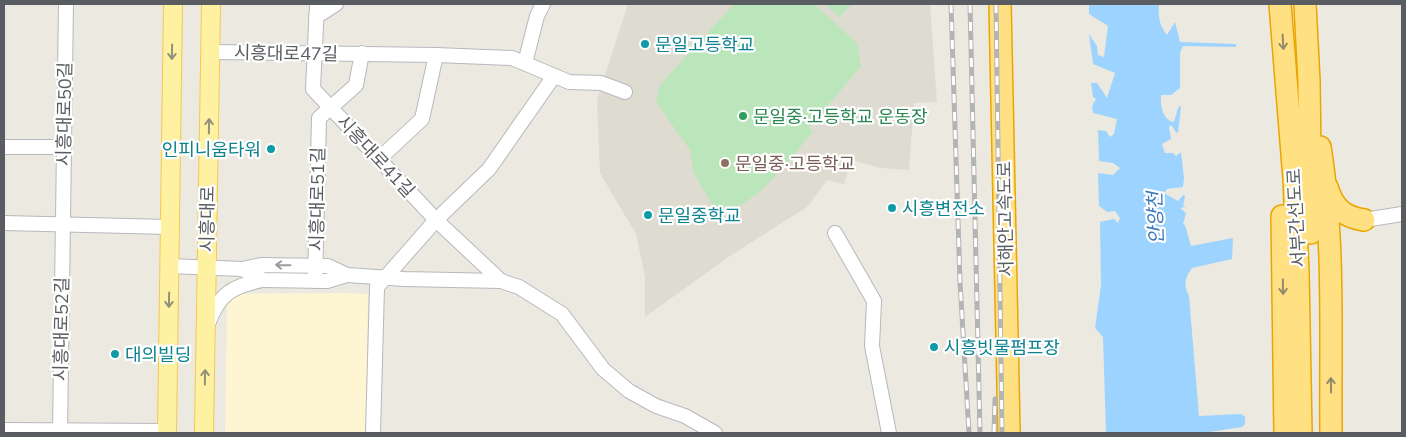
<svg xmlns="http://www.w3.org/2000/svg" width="1406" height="437" viewBox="0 0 1406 437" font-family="Mulish,'Noto Sans KR',sans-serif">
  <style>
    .commercial { fill: #fef5d2 }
    .education { fill: #dedbd0 }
    .green { fill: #bbe5bb }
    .water { fill: #9dd3ff }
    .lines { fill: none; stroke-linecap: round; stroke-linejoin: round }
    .minor-casing { stroke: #b6b8bd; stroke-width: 16 }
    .major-casing { stroke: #f4c851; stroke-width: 20 }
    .highway-casing { stroke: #eca500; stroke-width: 24 }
    .minor { stroke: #fff; stroke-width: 14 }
    .major { stroke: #fff1a2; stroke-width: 18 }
    .highway { stroke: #ffe184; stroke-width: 21 }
    .rail-casing { stroke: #b3b4b4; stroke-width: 5 }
    .rail { stroke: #fff; stroke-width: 3; stroke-dasharray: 9; stroke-linecap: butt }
    .oneway { stroke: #938b6d }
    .oneway2 { stroke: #939078 }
    .oneway3 { stroke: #9b9da0 }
    .culture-dot { fill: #0f9aa8; stroke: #fff; stroke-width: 2 }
    .leisure-dot { fill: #2e9e5b; stroke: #fff; stroke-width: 2 }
    .education-dot { fill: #8d6e63; stroke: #fff; stroke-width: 2 }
    .labels { text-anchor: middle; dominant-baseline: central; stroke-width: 4.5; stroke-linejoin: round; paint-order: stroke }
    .culture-label { font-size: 18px; fill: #0d838f; stroke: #fff; text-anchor: start }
    .street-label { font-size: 18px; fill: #595c61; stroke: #fff }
    .leisure-label { font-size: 18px; fill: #27864d; stroke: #fff; text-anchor: start }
    .education-label { font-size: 18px; fill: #785e54; stroke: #fff; text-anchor: start }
    .water-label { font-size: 19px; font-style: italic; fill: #3c78bb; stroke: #fff }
  </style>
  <rect width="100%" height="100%" fill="#eceae0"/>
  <!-- commercial -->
  <polygon class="commercial" points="340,293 368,294 366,433 225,433 227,302 234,294"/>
  <!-- education -->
  <polygon class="education" points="628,4 930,4 937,102 914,103 909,170 881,168 851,160 844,184 827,180 807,207 730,256 645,317 645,277 636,234 600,173 597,100"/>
  <!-- green -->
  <g class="green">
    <path d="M734 4H814L857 43 861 66 809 128 813 131C796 152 744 225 713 206L693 172 690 150 656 102 660 85Z"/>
    <polygon points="825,4 852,4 839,17"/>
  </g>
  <!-- water -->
  <path class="water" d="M1089 4H1159C1158 15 1159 26 1167 35L1175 22 1180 42 1236 44V47L1183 46 1180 53V88L1171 95H1161C1160 105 1163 121 1174 122L1178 108 1180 106 1181 107 1178 133 1176 132 1171 125 1169 127 1171 139 1162 144 1165 153H1173L1176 156 1181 152 1184 178 1183 187 1167 189 1164 193 1178 201 1183 195 1185 196 1183 206 1186 207 1180 208 1186 213 1183 224 1185 225 1191 246 1233 238 1232 259 1192 268C1185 278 1183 284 1189 296L1199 416 1241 414 1245 417V424L1242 427 1203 433H1106L1103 337 1095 328 1101 285 1100 222 1114 219 1118 223 1120 218 1115 211 1107 212 1099 206 1098 173 1113 175 1120 168 1113 163 1099 161 1098 130 1106 131 1110 137 1114 134 1117 119 1093 113 1092 106 1096 99 1093 97 1091 83H1097L1107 98 1115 73 1093 64 1089 34 1097 46 1098 55 1104 57 1108 26 1089 14Z"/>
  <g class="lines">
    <!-- minor casing -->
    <g class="minor-casing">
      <g id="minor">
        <polyline points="317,4 313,89 436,220 501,281"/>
        <polyline points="316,17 336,4"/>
        <polyline points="211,52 436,55 512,58 569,82 601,83 625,92"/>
        <polyline points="525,63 537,16 543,4"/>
        <polyline points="4,147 64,147"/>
        <polyline points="379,159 422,119 436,55"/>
        <polyline points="1364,220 1402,214"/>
        <polyline points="4,223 169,227"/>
        <polyline points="835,233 874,301 872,346 889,433"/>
        <polyline points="169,266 242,269 261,265 328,266 347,275 404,279 501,281 519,287 562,314 603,369 629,391 656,406 685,416 715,433"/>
        <polyline points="242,269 263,280 327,281 347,275"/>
        <polyline points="315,281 319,118 356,85 362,53"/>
        <path d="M208 324C219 294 232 286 263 280"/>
        <polyline points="4,430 167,431"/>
        <polyline points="60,433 66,4"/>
        <polyline points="373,433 377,287 436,220 489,169 554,76"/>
      </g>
    </g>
    <!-- major casing -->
    <g class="major-casing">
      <g id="major">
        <polyline points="167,433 173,4"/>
        <polyline points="204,433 211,4"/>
      </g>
    </g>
    <!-- highway casing -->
    <g class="highway-casing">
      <g id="highway">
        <polyline points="1000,4 1009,433"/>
        <polyline points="1280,4 1294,179 1298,272 1301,433"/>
        <polyline points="1305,4 1309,81 1311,233"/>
        <path d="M1320 147C1335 240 1330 339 1331 433"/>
        <path d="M1327 187C1333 207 1343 217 1364 220"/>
        <polyline points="1282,216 1285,433"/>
      </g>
    </g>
    <!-- minor -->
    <use href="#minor" class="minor"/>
    <!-- major -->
    <use href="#major" class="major"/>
    <!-- highway -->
    <use href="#highway" class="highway"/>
    <!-- rail casing -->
    <g class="rail-casing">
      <g id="rail">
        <polyline points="951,4 960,282 969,433"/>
        <polyline points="970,4 980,433"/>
        <polyline points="996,4 1002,433"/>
        <polyline points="994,433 995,399"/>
      </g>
    </g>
    <!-- rail -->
    <use href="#rail" class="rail"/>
  </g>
  <!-- one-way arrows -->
  <defs><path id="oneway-shaft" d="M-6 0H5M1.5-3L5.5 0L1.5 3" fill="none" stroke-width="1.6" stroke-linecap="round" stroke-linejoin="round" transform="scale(1.25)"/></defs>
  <g class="oneway">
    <use href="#oneway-shaft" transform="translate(1283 42) rotate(87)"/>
    <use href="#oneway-shaft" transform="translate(1283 287) rotate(89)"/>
    <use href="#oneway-shaft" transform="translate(1331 385) rotate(-91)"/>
  </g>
  <g class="oneway2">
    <use href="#oneway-shaft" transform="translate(172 52) rotate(91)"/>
    <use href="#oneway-shaft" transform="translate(209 126) rotate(-89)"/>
    <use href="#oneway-shaft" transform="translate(169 300) rotate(91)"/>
    <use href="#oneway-shaft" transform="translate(205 377) rotate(-89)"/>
  </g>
  <use class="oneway3" href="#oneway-shaft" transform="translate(283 265) rotate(-179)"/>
  <!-- markers -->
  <g class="culture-dot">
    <circle cx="645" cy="44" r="5"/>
    <circle cx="271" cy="149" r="5"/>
    <circle cx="892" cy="208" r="5"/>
    <circle cx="648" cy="215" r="5"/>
    <circle cx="934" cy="347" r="5"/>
    <circle cx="115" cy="354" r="5"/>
  </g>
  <circle class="leisure-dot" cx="743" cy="116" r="5"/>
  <circle class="education-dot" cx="725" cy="163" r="5"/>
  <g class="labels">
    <!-- culture labels -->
    <g class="culture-label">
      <text x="655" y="44">문일고등학교</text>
      <text x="261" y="149" text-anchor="end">인피니움타워</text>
      <text x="902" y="208">시흥변전소</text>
      <text x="658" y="215">문일중학교</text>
      <text x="944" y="347">시흥빗물펌프장</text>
      <text x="125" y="354">대의빌딩</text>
    </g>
    <!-- street labels -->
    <g class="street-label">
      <text transform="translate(286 53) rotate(1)">시흥대로47길</text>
      <text transform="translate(64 114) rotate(-89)">시흥대로50길</text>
      <text transform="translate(376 156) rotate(47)">시흥대로41길</text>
      <text transform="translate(317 199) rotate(-89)">시흥대로51길</text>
      <text transform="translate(1296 218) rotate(-93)">서부간선도로</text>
      <text transform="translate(207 219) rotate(-89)">시흥대로</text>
      <text transform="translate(1005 219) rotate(-91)">서해안고속도로</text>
      <text transform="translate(61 329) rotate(-89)">시흥대로52길</text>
    </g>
    <!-- leisure labels -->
    <g class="leisure-label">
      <text x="753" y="116">문일중·고등학교 운동장</text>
    </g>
    <!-- education labels -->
    <g class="education-label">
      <text x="735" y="163">문일중·고등학교</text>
    </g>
    <!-- water labels -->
    <g class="water-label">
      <text transform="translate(1155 218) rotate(-92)">안양천</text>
    </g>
  </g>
  <!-- border -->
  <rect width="1406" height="437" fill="none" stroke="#595c61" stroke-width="10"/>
</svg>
